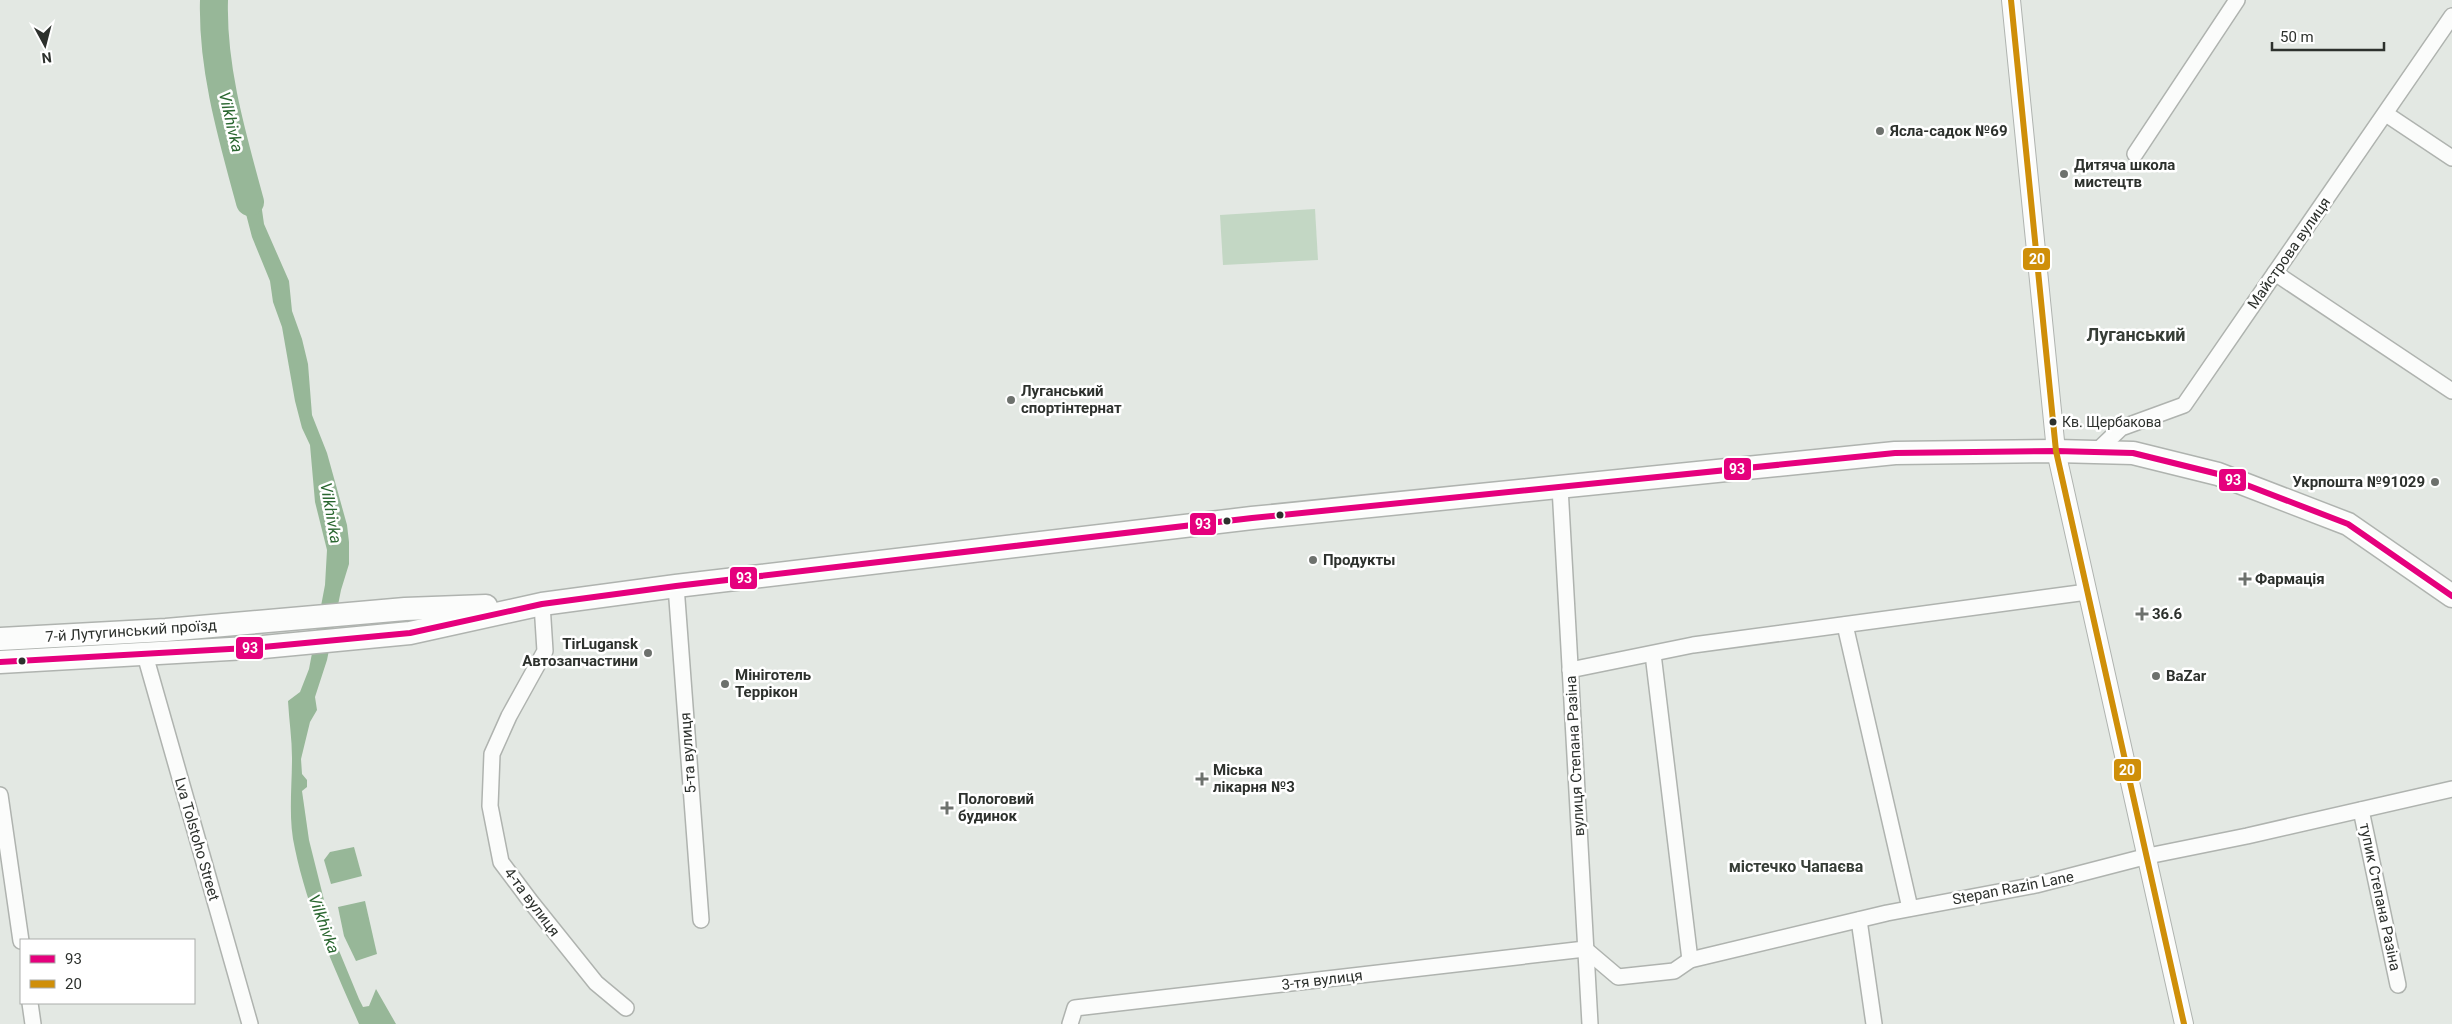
<svg xmlns="http://www.w3.org/2000/svg" width="2452" height="1024" viewBox="0 0 2452 1024" font-family="Roboto,sans-serif">
  <style>
    .green { fill: #c3d7c4 }
    .water { fill: #97b798 }
    .lines { fill: none; stroke-linecap: round; stroke-linejoin: round }
    .river { stroke: #97b798; stroke-width: 28 }
    .minor-casing { stroke: #afb3af; stroke-width: 18 }
    .tertiary-casing { stroke: #afb3af; stroke-width: 20 }
    .primary-casing { stroke: #afb3af; stroke-width: 25 }
    .minor { stroke: #fbfcfb; stroke-width: 15 }
    .tertiary { stroke: #fbfcfb; stroke-width: 18 }
    .primary { stroke: #fbfcfb; stroke-width: 22 }
    .bus-1-casing { stroke: #fff; stroke-width: 10 }
    .bus-2-casing { stroke: #fff; stroke-width: 10 }
    .bus-1 { stroke: #e5007d; stroke-width: 6 }
    .bus-2 { stroke: #cf8f09; stroke-width: 6 }
    .poi-dot { fill: #6d716d; stroke: #fff; stroke-width: 2 }
    .bus-dot { fill: #2d312d; stroke: #fff; stroke-width: 2 }
    .labels { text-anchor: middle; dominant-baseline: central; stroke-width: 5; stroke-linejoin: round; paint-order: stroke }
    .bus-label { font-size: 14px; fill: #2d312d; stroke: #fff; text-anchor: start }
    .poi-label { font-size: 15px; font-weight: bold; fill: #2d312d; stroke: #fff; text-anchor: start }
    .street-label { font-size: 15px; fill: #2d312d; stroke: #fff }
    .water-label { font-size: 16px; font-style: italic; fill: #29662f; stroke: #fff }
    .neighbourhood-label { font-size: 16px; font-weight: bold; fill: #373e37; stroke: #fff }
    .quarter-label { font-size: 18px; font-weight: bold; fill: #373e37; stroke: #fff }
    .line-badge { stroke: #fff; stroke-width: 2 }
    .badge-label { font-size: 14px; text-anchor: middle; font-weight: bold; fill: #fff }
  </style>
  <rect width="100%" height="100%" fill="#e3e8e3"/>
  <!-- green -->
  <polygon class="green" points="1315,209 1318,260 1223,265 1220,215"/>
  <!-- water -->
  <g class="water">
    <path d="M246 163 262 210 264 224 289 281 292 311 302 339 308 364 312 415 327 453 347 525 349 542V564L341 590 327 660 315 697 317 710 310 722 301 759 302 774 307 780V787L302 791 309 840 329 920 335 941 359 999 363 1007 369 1006 376 989 396 1024H359C334 967 308 911 295 849 288 820 292 788 292 758 292 739 289 720 288 701L300 692 309 669 325 585 327 550 315 502 310 445 302 428 295 401 282 327 273 302 270 281 252 237 234 168Z"/>
    <polygon points="354,847 362,876 331,884 324,860 330,852"/>
    <polygon points="365,901 377,954 356,961 344,936 338,907"/>
  </g>
  <g class="lines">
    <!-- river -->
    <path class="river" d="M214 0C212 68 232 136 250 202"/>
    <!-- minor casing -->
    <g class="minor-casing">
      <g id="minor">
        <polyline points="2386,114 2452,158"/>
        <polyline points="2135,154 2237,0"/>
        <polyline points="2275,273 2452,391"/>
        <polyline points="2096,452 2121,428 2184,405 2452,16"/>
        <polyline points="1560,487 1590,1024"/>
        <polyline points="676,586 701,920"/>
        <polyline points="542,604 545,651 509,716 492,754 490,806 501,862 531,902 596,983 626,1008"/>
        <polyline points="1845,625 1910,908"/>
        <polyline points="1653,654 1690,960"/>
        <polyline points="145,655 250,1024"/>
        <polyline points="1570,670 1693,645 2087,592"/>
        <polyline points="0,795 21,941"/>
        <polyline points="2361,810 2398,985"/>
        <polyline points="1859,920 1874,1024"/>
        <polyline points="30,1003 33,1024"/>
        <polyline points="1070,1024 1075,1008 1585,949 1618,977 1674,971 1690,960 1887,913 2036,885 2148,856 2247,836 2452,789"/>
      </g>
    </g>
    <!-- tertiary casing -->
    <g class="tertiary-casing">
      <polyline id="tertiary" points="2011,0 2056,451 2184,1024"/>
    </g>
    <!-- primary casing -->
    <g class="primary-casing">
      <g id="primary">
        <polyline points="0,639 166,630 405,609 486,606"/>
        <polyline points="0,662 263,647 410,633 542,604 676,586 1252,518 1895,453 2056,451 2133,453 2218,474 2348,524 2452,596"/>
      </g>
    </g>
    <!-- minor -->
    <use href="#minor" class="minor"/>
    <!-- tertiary -->
    <use href="#tertiary" class="tertiary"/>
    <!-- primary -->
    <use href="#primary" class="primary"/>
    <!-- bus-1 casing -->
    <g class="bus-1-casing">
      <polyline id="bus-1" points="0,662 263,647 410,633 542,604 676,586 1252,518 1895,453 2056,451 2133,453 2218,474 2348,524 2452,596"/>
    </g>
    <!-- bus-2 casing -->
    <g class="bus-2-casing">
      <polyline id="bus-2" points="2011,0 2056,451 2184,1024"/>
    </g>
    <!-- bus-1 -->
    <use href="#bus-1" class="bus-1"/>
    <!-- bus-2 -->
    <use href="#bus-2" class="bus-2"/>
  </g>
  <!-- markers -->
  <g class="poi-dot">
    <circle cx="1880" cy="131" r="5"/>
    <circle cx="2064" cy="174" r="5"/>
    <circle cx="1011" cy="400" r="5"/>
    <circle cx="2435" cy="482" r="5"/>
    <circle cx="1313" cy="560" r="5"/>
    <path d="M2242.5 571.5h5v5h5v5h-5v5h-5v-5h-5v-5h5z"/>
    <path d="M2139.5 606.5h5v5h5v5h-5v5h-5v-5h-5v-5h5z"/>
    <circle cx="648" cy="653" r="5"/>
    <circle cx="2156" cy="676" r="5"/>
    <circle cx="725" cy="684" r="5"/>
    <path d="M1199.5 771.5h5v5h5v5h-5v5h-5v-5h-5v-5h5z"/>
    <path d="M944.5 800.5h5v5h5v5h-5v5h-5v-5h-5v-5h5z"/>
  </g>
  <g class="bus-dot">
    <circle cx="2053" cy="422" r="4.5"/>
    <circle cx="1280" cy="515" r="4.5"/>
    <circle cx="1227" cy="521" r="4.5"/>
    <circle cx="22" cy="661" r="4.5"/>
  </g>
  <g class="labels">
    <!-- bus labels -->
    <g class="bus-label">
      <text x="2062" y="422">Кв. Щербакова</text>
    </g>
    <!-- poi labels -->
    <g class="poi-label">
      <text x="1890" y="131">Ясла-садок №69</text>
      <text x="2074" y="165">Дитяча школа<tspan x="2074" dy="17">мистецтв</tspan></text>
      <text x="1021" y="391">Луганський<tspan x="1021" dy="17">спортінтернат</tspan></text>
      <text x="2425" y="482" text-anchor="end">Укрпошта №91029</text>
      <text x="1323" y="560">Продукты</text>
      <text x="2255" y="579">Фармація</text>
      <text x="2152" y="614">36.6</text>
      <text x="638" y="644" text-anchor="end">TirLugansk<tspan x="638" dy="17">Автозапчастини</tspan></text>
      <text x="735" y="675">Мініготель<tspan x="735" dy="17">Террікон</tspan></text>
      <text x="2166" y="676">BaZar</text>
      <text x="1213" y="770">Міська<tspan x="1213" dy="17">лікарня №3</tspan></text>
      <text x="958" y="799">Пологовий<tspan x="958" dy="17">будинок</tspan></text>
    </g>
    <!-- street labels -->
    <g class="street-label">
      <text transform="translate(2289 253) rotate(-55)">Майстрова вулиця</text>
      <text transform="translate(131 631) rotate(-4)">7-й Лутугинський проїзд</text>
      <text transform="translate(688 753) rotate(-94)">5-та вулиця</text>
      <text transform="translate(1575 756) rotate(-93)">вулиця Степана Разіна</text>
      <text transform="translate(197 839) rotate(74)">Lva Tolstoho Street</text>
      <text transform="translate(2013 888) rotate(-11)">Stepan Razin Lane</text>
      <text transform="translate(2380 897) rotate(78)">тупик Степана Разіна</text>
      <text transform="translate(532 902) rotate(53)">4-та вулиця</text>
      <text transform="translate(1322 980) rotate(-7)">3-тя вулиця</text>
    </g>
    <!-- water labels -->
    <g class="water-label">
      <text transform="translate(231 122) rotate(77)">Vilkhivka</text>
      <text transform="translate(331 513) rotate(80)">Vilkhivka</text>
      <text transform="translate(324 924) rotate(70)">Vilkhivka</text>
    </g>
    <!-- neighbourhood labels -->
    <g class="neighbourhood-label">
      <text x="1796" y="866">містечко Чапаєва</text>
    </g>
    <!-- quarter labels -->
    <g class="quarter-label">
      <text x="2136" y="334">Луганський</text>
    </g>
  </g>
  <g class="line-badge">
    <rect x="2022" y="247" width="29" height="24" rx="5" fill="#cf8f09"/>
    <rect x="1723" y="457" width="29" height="24" rx="5" fill="#e5007d"/>
    <rect x="2218" y="468" width="29" height="24" rx="5" fill="#e5007d"/>
    <rect x="1189" y="512" width="28" height="24" rx="5" fill="#e5007d"/>
    <rect x="729" y="566" width="29" height="24" rx="5" fill="#e5007d"/>
    <rect x="235" y="636" width="29" height="24" rx="5" fill="#e5007d"/>
    <rect x="2113" y="758" width="29" height="24" rx="5" fill="#cf8f09"/>
  </g>
  <g class="badge-label">
    <text x="2037" y="264">20</text>
    <text x="1737" y="474">93</text>
    <text x="2233" y="485">93</text>
    <text x="1203" y="529">93</text>
    <text x="744" y="583">93</text>
    <text x="250" y="653">93</text>
    <text x="2127" y="775">20</text>
  </g>
  <!-- legend -->
  <rect x="20" y="939" width="175" height="65" fill="#ffffff" stroke="#abadab"/>
  <rect x="30" y="955" width="25" height="8" fill="#e5007d" stroke="#abadab"/>
  <text x="65" y="964" font-size="15" fill="#2d312d">93</text>
  <rect x="30" y="980" width="25" height="8" fill="#cf8f09" stroke="#abadab"/>
  <text x="65" y="989" font-size="15" fill="#2d312d">20</text>
  <!-- north arrow -->
  <g transform="translate(45 45) rotate(173)" stroke="#ffffff" stroke-width="4" paint-order="stroke">
  <path d="M0-4L9 19L0 12L-9 19Z" fill="#2d312d"/>
  <text y="-8" font-size="14" font-weight="bold" text-anchor="middle" fill="#2d312d">N</text>
  </g>
  <!-- scale -->
  <path d="M2272 42v8h112v-8" fill="none" stroke="#2d312d" stroke-width="2.5"/>
  <text x="2280" y="42" font-size="15" fill="#2d312d" stroke="#ffffff" stroke-width="4" paint-order="stroke">50 m</text>
</svg>
